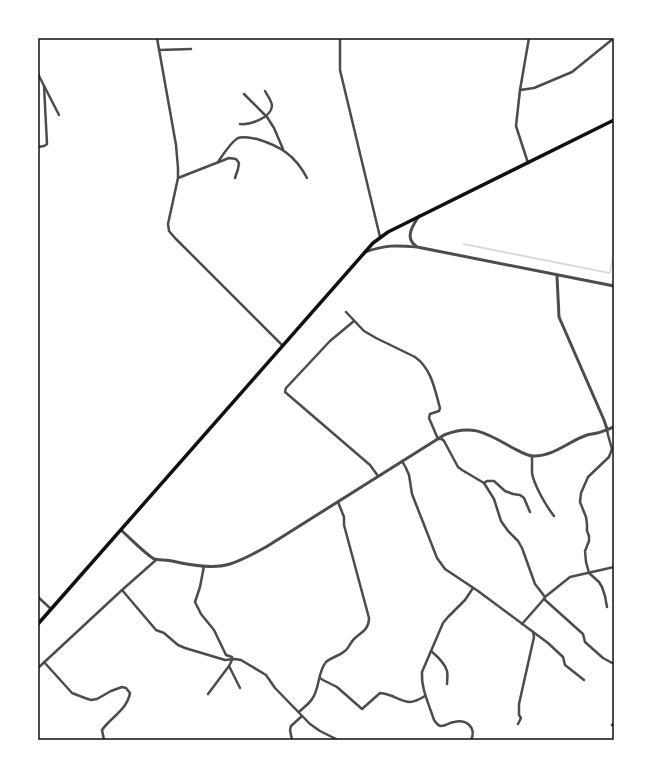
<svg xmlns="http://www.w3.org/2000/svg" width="652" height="778" viewBox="0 0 652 778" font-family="Roboto,sans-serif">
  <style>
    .water { fill: #d9d9d9 }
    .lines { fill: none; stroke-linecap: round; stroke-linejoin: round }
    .minor { stroke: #4c4c4c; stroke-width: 2.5 }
    .tertiary { stroke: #4c4c4c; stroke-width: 3 }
    .primary { stroke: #111; stroke-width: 3.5 }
    .neatline { fill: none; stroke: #111; stroke-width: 1.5 }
  </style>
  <rect width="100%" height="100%" fill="#fff"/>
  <!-- water -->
  <polygon class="water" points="463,243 609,272 614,251 614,258 610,274 463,245"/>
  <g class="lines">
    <!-- minor -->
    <g class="minor">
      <polyline points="157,38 176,145 178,168 178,178 168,224 169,231 175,238 283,346"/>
      <polyline points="340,38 340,70 380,237"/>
      <polyline points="159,50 191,49"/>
      <polyline points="38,74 59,115"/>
      <polyline points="520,90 534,88 572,72 614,38"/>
      <polyline points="244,94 267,117 274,128 283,149"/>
      <path d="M240 124C250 125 271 118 272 106 272 101 267 95 265 91"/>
      <polyline points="38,147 44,146 47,144 44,86"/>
      <path d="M218 162C222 156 231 142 238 138 243 136 251 138 257 139 280 146 295 155 307 178"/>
      <polyline points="528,163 516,126 520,90 529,38"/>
      <polyline points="178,178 229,158 236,159 239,163 238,169 235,178"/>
      <path d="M346 312 364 331 376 338 415 357C432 369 435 391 440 408L439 411 430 414 429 418 438 439H442L444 441 458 467 462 470 484 483 494 499 501 521 508 531 518 541 522 548 535 584 545 597 544 599 583 634 585 642 603 658 614 664"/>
      <polyline points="354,321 330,341 286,388 285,392 370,465 378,476"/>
      <polyline points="607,429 608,435 612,449 614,448"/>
      <path d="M532 457C532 462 532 468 532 473 534 485 546 506 554 516"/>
      <polyline points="402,461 406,468 409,475 412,494 437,558 445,569 478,591 548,643 563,657 565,665 584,680"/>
      <polyline points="484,483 487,481 494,481 505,491 513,494 520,495 524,498 530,512"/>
      <polyline points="204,566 200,587 195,602 201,614 214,630 226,655 232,657 232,660 229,666 240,688"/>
      <polyline points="122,590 156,630 164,633 178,645 185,648 225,660 235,659 241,660 266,675 275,688 310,724 320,731 338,740"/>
      <polyline points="38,597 51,609"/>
      <polyline points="545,597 570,577 614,567"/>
      <polyline points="607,607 605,596 602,587 599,582 589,573 586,562 585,551 589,541 589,536 587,531 587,524 586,517 580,502 581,493 588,477 609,457 612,449"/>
      <polyline points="522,624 544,599"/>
      <path d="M431 651C437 656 445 663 447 671 448 675 447 680 447 684"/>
      <path d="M44 662 72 693 85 698 91 700 97 699 111 691 122 687 126 688 130 693C127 710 111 717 102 730L104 740"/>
      <polyline points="38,668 122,590 156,560"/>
      <path d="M320 678 323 680 337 687 362 709 380 693C385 693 388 695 392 696 408 703 410 705 425 696"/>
      <polyline points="208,694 229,666"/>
      <path d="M299 712C303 708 309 704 312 699 320 689 317 673 326 662 332 657 339 656 345 651 349 648 350 643 354 639 361 632 369 630 369 618L344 525V517L338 502"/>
      <polyline points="518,724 521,718 519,715 519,704 534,637 533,632"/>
      <polyline points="612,725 614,723"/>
      <polyline points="292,740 290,730 291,726 302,716"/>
      <path d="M471 740C477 727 466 719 454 722 450 722 446 726 441 726 438 726 436 723 434 720 429 704 421 689 422 672L443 623 448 617 465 600 473 588"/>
    </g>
    <!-- tertiary -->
    <g class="tertiary">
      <path d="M416 246C404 238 413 225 419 216"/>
      <path d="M365 252C385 245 396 245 417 247L614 286"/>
      <polyline points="557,276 559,317 604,420 607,429"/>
      <path d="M121 530C131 539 143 552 154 559 157 560 168 560 172 561 189 565 214 569 230 564 243 560 255 553 266 547L444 435C473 423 488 434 513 448 519 451 527 456 533 456 553 457 569 441 587 435 590 434 594 434 597 433 602 432 608 429 614 427"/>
    </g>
    <!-- primary -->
    <polyline class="primary" points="38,624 373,243 388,232 614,120"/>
  </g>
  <!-- border -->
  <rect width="652" height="778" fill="none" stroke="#ffffff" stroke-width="78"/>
  <rect x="39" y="39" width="574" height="700" class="neatline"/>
</svg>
